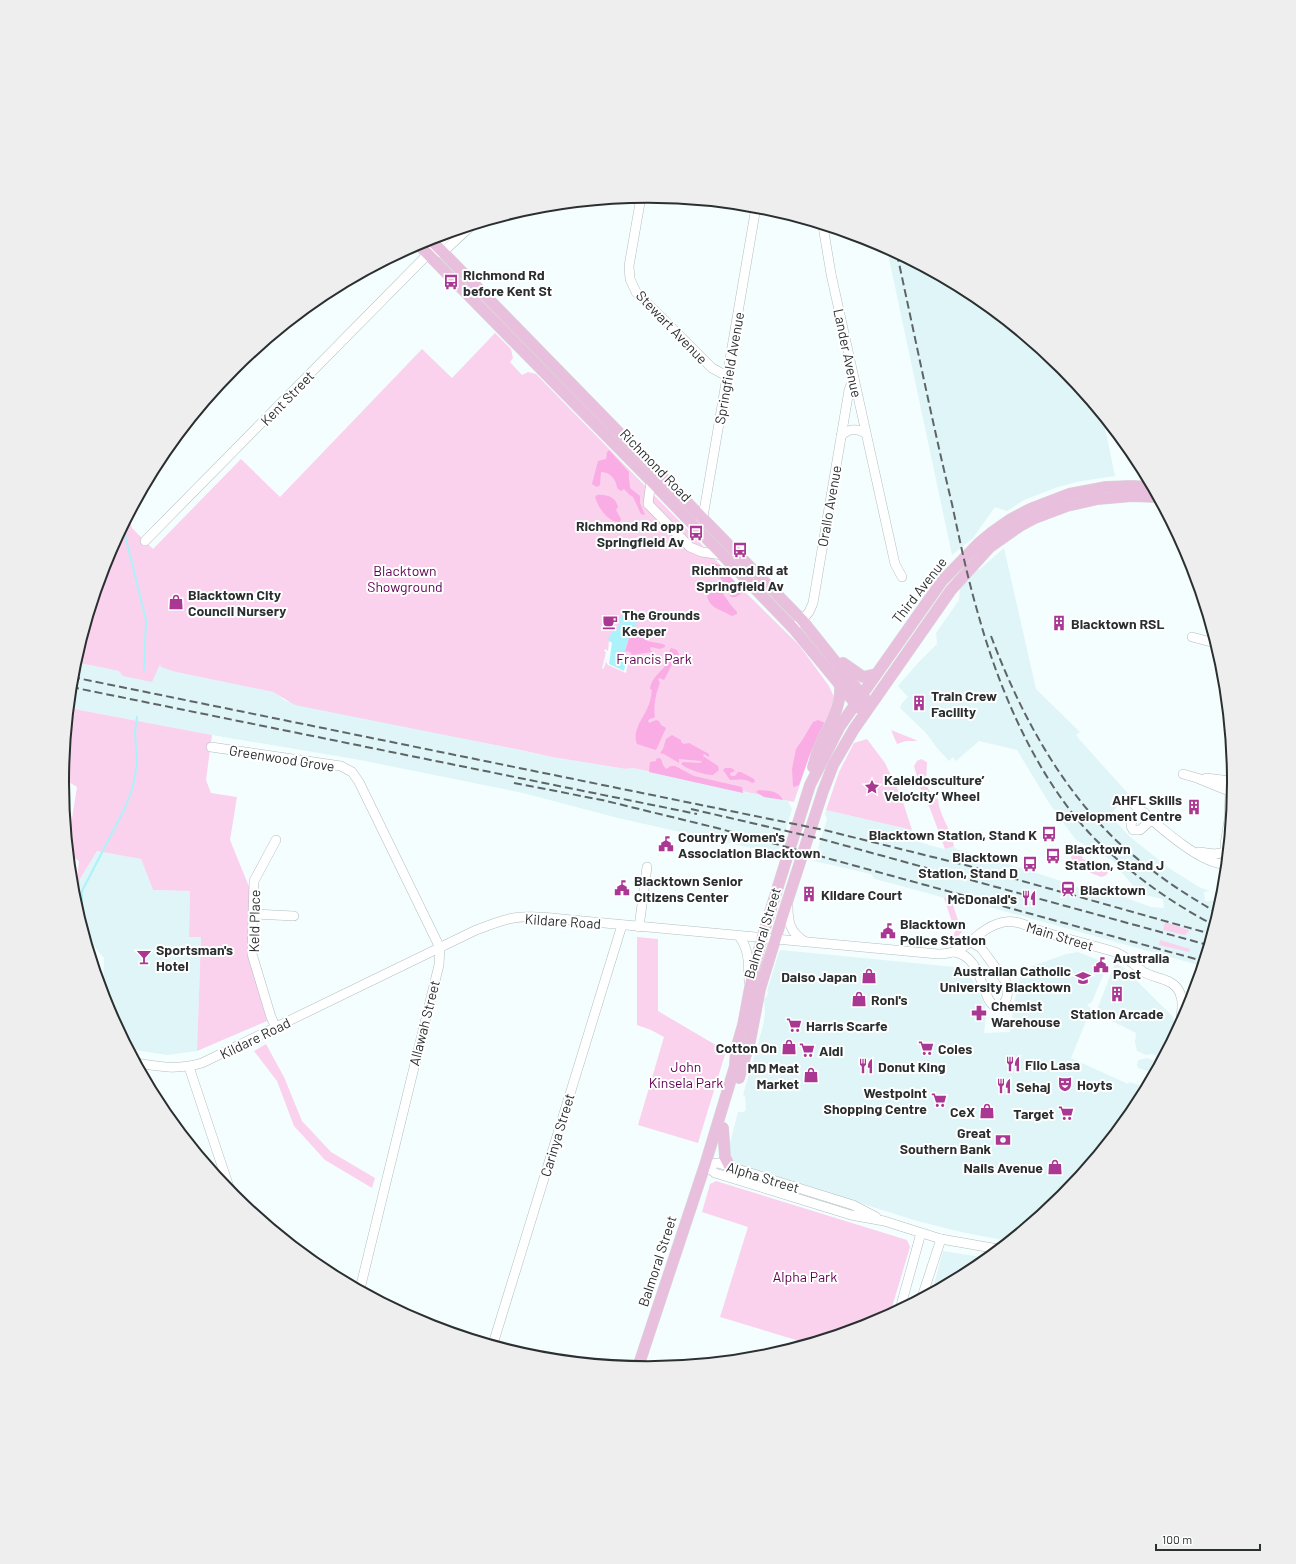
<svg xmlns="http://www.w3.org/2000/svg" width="1296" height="1564" viewBox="0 0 1296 1564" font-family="Barlow,sans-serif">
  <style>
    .built { fill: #dff5f7 }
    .green { fill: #fad2ee }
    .forest { fill: #faace5 }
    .water { fill: #acf2fa }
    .pier { fill: #f4feff }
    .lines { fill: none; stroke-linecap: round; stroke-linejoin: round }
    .stream { stroke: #acf2fa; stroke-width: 2 }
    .minor-casing { stroke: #b2bebf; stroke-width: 10 }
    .major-casing { stroke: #d9dada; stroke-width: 12 }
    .minor { stroke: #fff; stroke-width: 9 }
    .major { stroke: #e8c0dd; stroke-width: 11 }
    .rail { stroke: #5f6566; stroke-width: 2; stroke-dasharray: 8 4; stroke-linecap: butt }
    .labels { text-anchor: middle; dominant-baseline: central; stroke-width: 4; stroke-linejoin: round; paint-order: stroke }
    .poi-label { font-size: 14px; font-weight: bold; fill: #2b2f30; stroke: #fff; text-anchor: start }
    .street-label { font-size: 14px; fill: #2b2f30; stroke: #fff }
    .park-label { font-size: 14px; fill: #600051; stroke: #fff }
    .rim { fill: none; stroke: #2b2f30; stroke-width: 2 }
  </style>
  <rect width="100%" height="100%" fill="#f4feff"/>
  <!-- built -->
  <g class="built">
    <polygon points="887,249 974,295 1063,368 1089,400 1092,410 1104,423 1115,476 1076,482 1055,488 1024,500 1007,511 995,507 973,538 952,555"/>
    <polygon points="1004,548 1036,689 1080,732 1076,735 1079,739 1133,799 1128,803 1121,802 1110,815 1129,836 1169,868 1199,887 1210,891 1204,892 1205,901 1222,900 1202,966 950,896 944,898 938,896 875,879 871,874 814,861 827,819 825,814 826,810 912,830 920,842 932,846 945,849 953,846 958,850 987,857 1064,882 1073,886 1092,891 1108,891 1151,907 1164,908 1163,899 1149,896 1138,891 1123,874 1113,861 1076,840 1049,803 1017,750 979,741 956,761 953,757 949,761 937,748 926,733 900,708 902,703 908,697 898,686 916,665 937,644 936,633 959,600 960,588 976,570 979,570"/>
    <polygon points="75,662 119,671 160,663 176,672 273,692 286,701 552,757 626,769 633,768 788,801 792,809 779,850 774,853 618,818 523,793 360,760 212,735 69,708"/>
    <polygon points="97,851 141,859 153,890 190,891 189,936 201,937 197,1051 167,1055 129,1049 107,1006 103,996 104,958 85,935 78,911 80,879"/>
    <polygon points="781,950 965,968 969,973 985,1005 986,1015 984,1033 1010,1032 1016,993 1022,970 1066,954 1078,952 1104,962 1106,968 1092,1002 1087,1005 1091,1009 1071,1058 1128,1084 1129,1082 1146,1087 1135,1108 1062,1197 1008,1241 961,1232 917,1221 746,1167 736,1163 731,1157 729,1147 738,1112 744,1112 746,1109 745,1096 743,1095 763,1026 765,1014 764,999 767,996 768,992 767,991 779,952"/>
    <polygon points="1115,963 1123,967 1173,1017 1174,1022 1172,1039 1154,1073 1138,1068 1137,1065 1138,1061 1139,1060 1147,1058 1154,1061 1156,1056 1153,1054 1146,1055 1137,1051 1135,1042 1136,1033 1108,1019 1110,1016 1097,1010"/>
    <polygon points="943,1251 987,1258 973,1269 932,1292"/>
  </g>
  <!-- green -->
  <g class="green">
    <path d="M495 333 511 349 513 358 510 362 522 375 528 372 536 374 693 535 742 589 799 645 829 686 834 697 830 710 810 754 794 802 633 768 626 769 552 757 525 751 295 705 273 692 176 672 161 667 160 664 152 682 123 676 119 671 75 662 93 603 98 597C98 568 115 542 129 517L132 528 153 549 241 459 280 497 422 349 452 378Z"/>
    <polygon points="69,708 212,735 206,780 211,793 237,797 230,840 252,894 249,957 267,1021 197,1051 201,937 189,937 190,891 153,890 141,859 97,851 80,879 78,911 75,903 79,861 69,854 68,844 77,787 62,778"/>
    <polygon points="891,730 916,740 917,741 906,741 897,744"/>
    <polygon points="867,739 885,763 901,796 912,830 826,810 839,772 854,743"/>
    <path d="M921 759 927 762 926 785 933 797 938 799C939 816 952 830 954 846L945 849 931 811 921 790 914 766 917 761Z"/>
    <path d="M1074 852 1083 857 1082 859C1089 861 1109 862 1108 871 1108 875 1105 876 1101 877L1091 873 1079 863 1077 864 1071 858 1072 853Z"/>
    <polygon points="950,896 962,932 951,943 955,931 944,898"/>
    <polygon points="1165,922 1189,930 1189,931 1185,935 1163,930"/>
    <polygon points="637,937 658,939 658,1011 726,1051 698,1143 638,1125 664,1037 651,1030 637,1025"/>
    <polygon points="1160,940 1190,949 1189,952 1159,945"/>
    <polygon points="266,1044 284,1077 302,1121 331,1152 375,1178 372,1188 325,1160 294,1126 277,1081 254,1051"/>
    <polygon points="716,1181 907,1240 910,1247 890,1314 872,1323 806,1343 720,1317 748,1227 702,1212 710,1184"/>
  </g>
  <!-- forest -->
  <g class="forest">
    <path d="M609 450 629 472C628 478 630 482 630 488L640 496V503L645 515 641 514 633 497 630 495 624 489 621 491 617 488C617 480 609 471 601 472L600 485 597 487 592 484 598 461 606 459 607 452Z"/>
    <path d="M597 495C606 494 616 497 618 507L616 510 621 519 620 522C608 523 598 507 595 497Z"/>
    <polygon points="712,563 720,565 743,591 743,592 736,597 731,597"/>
    <path d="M712 590 722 592 730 604 737 612V614L732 616C721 610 707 607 707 594Z"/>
    <path d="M636 627 643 631C638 644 657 641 665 645V647L660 649 651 647 650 649 652 652 632 655 631 653 628 651 625 652 631 631Z"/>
    <path d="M671 648 677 650 679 655 676 657 664 680 660 678 658 679 660 683C656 693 653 706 655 717L648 720 649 723 656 720 659 721 661 725 666 728 656 750 637 744C632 731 642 720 647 709 650 703 651 697 652 690L650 689C651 677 662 672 668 662L667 656Z"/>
    <polygon points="818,720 825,723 810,754 799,785 794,787 793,786 792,769 796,749 803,739 813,722"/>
    <path d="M672 735 681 740V742L684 744 689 743 709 754V757L704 754 703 756 718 766 719 770 713 775C705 775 688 770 681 764L683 762 700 763 702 761 679 759V763L664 754 660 753 663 749 666 739Z"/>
    <polygon points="659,758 661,759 663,765 666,769 671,766 675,766 694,776 742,787 743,793 649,772 650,762 656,761 656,759"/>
    <path d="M725 768C729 768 732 767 735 771L730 773 731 776H735L738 772H741L754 779 755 782 752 783C746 778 737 780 730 780L723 770Z"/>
    <path d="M759 790C769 791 778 790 783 800L764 797 756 792Z"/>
  </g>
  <!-- water -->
  <polygon class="water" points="623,614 637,621 635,626 636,627 631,631 626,646 625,652 627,659 625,672 609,664 608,662 611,642 608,640 612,631 615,632 621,621 618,620 620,619"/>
  <!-- pier -->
  <polygon class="pier" points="609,641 612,643 609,664 624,671 627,659 629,659 626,673 608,665 606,662 608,654 604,668 602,669 606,652 604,651 605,649 608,651"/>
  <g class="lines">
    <!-- stream -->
    <g class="stream">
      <polyline points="123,527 146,620 144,670"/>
      <polyline points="90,937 82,912 82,891 124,810 132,790 137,765 135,732 137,717"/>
    </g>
    <!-- minor casing -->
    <g class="minor-casing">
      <g id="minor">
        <polyline points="641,197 629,266 630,279 636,292 712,368 723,374 728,375"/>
        <polyline points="823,226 831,274 895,564 902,577"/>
        <polyline points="437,253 443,252 470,227"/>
        <path d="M841 436C849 428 856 428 865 433"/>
        <polyline points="651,481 648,504 690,547 702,552 722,555"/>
        <polyline points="700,521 703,519 704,511 756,207"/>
        <polyline points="145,541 428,254 451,232"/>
        <polyline points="798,624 809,612 813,603 849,390 854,378"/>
        <polyline points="1192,637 1215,643"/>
        <polyline points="211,747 341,766 352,772 359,782 440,948 439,965 360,1289"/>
        <polyline points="1183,774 1197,778 1229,791"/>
        <polyline points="1206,778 1230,781"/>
        <path d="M1130 801C1150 818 1200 866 1226 864"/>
        <path d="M1145 813C1137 813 1131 819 1131 826L1133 830H1140L1149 822 1154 820"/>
        <polyline points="1199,852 1215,854 1226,852"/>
        <polyline points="1227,853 1225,844 1229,820 1230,793"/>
        <path d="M788 906C788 922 790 932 804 941"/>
        <polyline points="254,914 294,916"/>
        <polyline points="639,927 647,867"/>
        <path d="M739 936C750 951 748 964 749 981"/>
        <path d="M954 952C984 956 981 1002 996 1007L1002 1006C1008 999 1009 990 1006 982L981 948 971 942"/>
        <polyline points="276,1028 271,1017 252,954 254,881 276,840"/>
        <path d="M137 1063C162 1067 177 1070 202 1063L474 931C487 926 499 921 513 918 532 915 553 918 572 920L938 954C968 954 973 932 997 924 1002 922 1009 921 1015 922 1025 924 1034 929 1044 932 1067 939 1091 945 1115 952 1126 956 1133 964 1142 971 1149 976 1158 977 1165 980 1186 987 1183 1007 1180 1025"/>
        <polyline points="189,1067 231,1193"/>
        <polyline points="705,1165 715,1173 851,1215 884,1221 941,1239 998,1249"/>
        <polyline points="705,1165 718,1163 853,1205 876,1217"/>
        <polyline points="922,1297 941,1239"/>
        <polyline points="900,1309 921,1233"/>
        <polyline points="493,1344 622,925"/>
      </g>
    </g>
    <!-- major casing -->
    <g class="major-casing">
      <g id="major">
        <polyline points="430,239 802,620 866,700"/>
        <polyline points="418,244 651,481 793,628 859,708"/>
        <polyline points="843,663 863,677 876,674"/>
        <path d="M813 767C815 761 816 754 819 748 827 728 842 708 840 685"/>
        <polyline points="739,1078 750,1041 760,989 779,927 823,791 833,765 854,729 951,590 990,547 1020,526 1035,518 1067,506 1098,499 1132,496 1157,497"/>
        <polyline points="723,1128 725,1157 730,1167"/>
        <polyline points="638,1367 705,1165 735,1066 736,1049 743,1025 752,977 762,938 785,864 810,785 840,726 942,581 979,543 991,533 1011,519 1030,509 1069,494 1106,487 1131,486 1152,487"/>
      </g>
    </g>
    <!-- minor -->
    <use href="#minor" class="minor"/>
    <!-- major -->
    <use href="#major" class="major"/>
    <!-- rail -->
    <g class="rail">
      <path d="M897 254C915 337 932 421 952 504 960 542 968 580 979 617 1000 693 1039 782 1095 839 1130 873 1171 903 1214 925"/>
      <path d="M991 636C1019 711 1060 788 1119 843 1149 870 1182 893 1218 913"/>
      <polyline points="72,677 824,830 969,866 1211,934"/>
      <polyline points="71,687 697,814"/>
      <polyline points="514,783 602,800 717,828 1203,961"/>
      <polyline points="691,809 821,839 1208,945"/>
    </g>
  </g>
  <!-- icons -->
  <defs>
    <g id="bus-bare" transform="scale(1.2)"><path d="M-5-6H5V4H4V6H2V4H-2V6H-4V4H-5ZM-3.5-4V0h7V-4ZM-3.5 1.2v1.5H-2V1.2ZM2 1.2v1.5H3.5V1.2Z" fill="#aa3893" stroke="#fff" stroke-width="2.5" paint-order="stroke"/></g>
    <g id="shop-bare" transform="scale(1.2)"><path d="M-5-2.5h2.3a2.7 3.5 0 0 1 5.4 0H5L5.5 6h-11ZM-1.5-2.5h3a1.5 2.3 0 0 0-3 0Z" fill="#aa3893" stroke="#fff" stroke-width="2.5" paint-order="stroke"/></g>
    <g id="cafe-bare" transform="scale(1.2)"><path d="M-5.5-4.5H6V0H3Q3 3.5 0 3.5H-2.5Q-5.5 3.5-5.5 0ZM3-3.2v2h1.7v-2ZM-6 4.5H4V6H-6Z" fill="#aa3893" stroke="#fff" stroke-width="2.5" paint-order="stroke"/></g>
    <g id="building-bare" transform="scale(1.2)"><path d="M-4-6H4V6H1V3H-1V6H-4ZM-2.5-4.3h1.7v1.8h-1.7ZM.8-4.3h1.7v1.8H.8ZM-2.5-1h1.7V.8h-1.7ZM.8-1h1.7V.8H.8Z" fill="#aa3893" stroke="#fff" stroke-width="2.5" paint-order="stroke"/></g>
    <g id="sight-bare" transform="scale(1.2)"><path d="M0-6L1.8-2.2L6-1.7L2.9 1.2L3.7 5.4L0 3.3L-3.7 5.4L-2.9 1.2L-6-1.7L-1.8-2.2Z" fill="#aa3893" stroke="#fff" stroke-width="2.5" paint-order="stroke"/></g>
    <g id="civic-bare" transform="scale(1.2)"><path d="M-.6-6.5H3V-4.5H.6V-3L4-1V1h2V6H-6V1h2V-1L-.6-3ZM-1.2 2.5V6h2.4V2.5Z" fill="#aa3893" stroke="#fff" stroke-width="2.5" paint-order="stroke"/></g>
    <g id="station-bare" transform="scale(1.2)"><path d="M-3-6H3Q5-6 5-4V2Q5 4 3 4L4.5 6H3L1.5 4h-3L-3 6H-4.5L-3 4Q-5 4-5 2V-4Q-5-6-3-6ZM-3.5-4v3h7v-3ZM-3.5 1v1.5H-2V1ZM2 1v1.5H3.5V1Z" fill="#aa3893" stroke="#fff" stroke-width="2.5" paint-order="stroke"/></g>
    <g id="restaurant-bare" transform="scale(1.2)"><path d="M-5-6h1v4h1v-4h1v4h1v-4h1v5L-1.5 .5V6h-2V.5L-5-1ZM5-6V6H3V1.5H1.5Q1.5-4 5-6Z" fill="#aa3893" stroke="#fff" stroke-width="2.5" paint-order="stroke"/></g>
    <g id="bar-bare" transform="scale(1.2)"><path d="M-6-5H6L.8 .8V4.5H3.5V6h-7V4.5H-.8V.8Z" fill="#aa3893" stroke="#fff" stroke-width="2.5" paint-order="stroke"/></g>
    <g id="university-bare" transform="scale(1.2)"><path d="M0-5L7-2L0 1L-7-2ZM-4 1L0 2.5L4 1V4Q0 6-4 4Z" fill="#aa3893" stroke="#fff" stroke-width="2.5" paint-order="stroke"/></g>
    <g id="pharmacy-bare" transform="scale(1.2)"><path d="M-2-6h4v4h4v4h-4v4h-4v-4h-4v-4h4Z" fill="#aa3893" stroke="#fff" stroke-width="2.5" paint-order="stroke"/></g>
    <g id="supermarket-bare" transform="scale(1.2)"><path d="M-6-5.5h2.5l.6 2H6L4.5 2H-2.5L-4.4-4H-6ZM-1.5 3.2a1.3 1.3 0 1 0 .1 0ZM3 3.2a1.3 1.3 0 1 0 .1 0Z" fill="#aa3893" stroke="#fff" stroke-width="2.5" paint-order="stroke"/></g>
    <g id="theatre-bare" transform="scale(1.2)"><path d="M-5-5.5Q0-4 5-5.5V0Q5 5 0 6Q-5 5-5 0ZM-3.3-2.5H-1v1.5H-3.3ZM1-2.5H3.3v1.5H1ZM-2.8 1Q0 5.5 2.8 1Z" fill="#aa3893" stroke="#fff" stroke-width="2.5" paint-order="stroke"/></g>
    <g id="bank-bare" transform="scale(1.2)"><path d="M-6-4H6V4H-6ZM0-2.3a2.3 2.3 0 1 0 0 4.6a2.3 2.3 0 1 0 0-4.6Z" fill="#aa3893" stroke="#fff" stroke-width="2.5" paint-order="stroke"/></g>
  </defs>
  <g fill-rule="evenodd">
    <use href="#bus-bare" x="451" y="282"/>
    <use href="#bus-bare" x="696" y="533"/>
    <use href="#bus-bare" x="740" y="550"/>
    <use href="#shop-bare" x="176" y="602"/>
    <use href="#cafe-bare" x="610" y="622"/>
    <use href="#building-bare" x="1059" y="623"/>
    <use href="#building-bare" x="919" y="703"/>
    <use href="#sight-bare" x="872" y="787"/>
    <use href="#building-bare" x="1194" y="807"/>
    <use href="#bus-bare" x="1049" y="834"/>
    <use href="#civic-bare" x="666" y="844"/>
    <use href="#bus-bare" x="1053" y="856"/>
    <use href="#bus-bare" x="1030" y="864"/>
    <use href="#civic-bare" x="622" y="888"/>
    <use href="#station-bare" x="1068" y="889"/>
    <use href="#building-bare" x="809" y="894"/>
    <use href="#restaurant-bare" x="1029" y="898"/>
    <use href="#civic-bare" x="888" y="931"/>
    <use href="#bar-bare" x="144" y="957"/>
    <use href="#civic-bare" x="1101" y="965"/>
    <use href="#shop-bare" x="869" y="976"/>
    <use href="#university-bare" x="1083" y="978"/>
    <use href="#building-bare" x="1117" y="994"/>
    <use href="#shop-bare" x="859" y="999"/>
    <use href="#pharmacy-bare" x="979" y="1013"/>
    <use href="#supermarket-bare" x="794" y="1025"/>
    <use href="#shop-bare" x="789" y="1047"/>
    <use href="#supermarket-bare" x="926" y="1048"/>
    <use href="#supermarket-bare" x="807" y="1050"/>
    <use href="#restaurant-bare" x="1013" y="1064"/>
    <use href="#restaurant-bare" x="866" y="1066"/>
    <use href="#shop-bare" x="811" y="1075"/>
    <use href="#theatre-bare" x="1065" y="1084"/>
    <use href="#restaurant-bare" x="1004" y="1086"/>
    <use href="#supermarket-bare" x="939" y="1100"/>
    <use href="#shop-bare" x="987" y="1111"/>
    <use href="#supermarket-bare" x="1066" y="1113"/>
    <use href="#bank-bare" x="1003" y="1140"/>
    <use href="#shop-bare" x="1055" y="1167"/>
  </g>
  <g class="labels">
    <!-- poi labels -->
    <g class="poi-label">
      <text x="463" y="274">Richmond Rd<tspan x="463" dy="16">before Kent St</tspan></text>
      <text x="684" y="525" text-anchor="end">Richmond Rd opp<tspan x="684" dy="16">Springfield Av</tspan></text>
      <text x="740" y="569" text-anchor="middle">Richmond Rd at<tspan x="740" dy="16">Springfield Av</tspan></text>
      <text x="188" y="594">Blacktown City<tspan x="188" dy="16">Council Nursery</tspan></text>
      <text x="622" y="614">The Grounds<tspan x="622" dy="16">Keeper</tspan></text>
      <text x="1071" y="623">Blacktown RSL</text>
      <text x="931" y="695">Train Crew<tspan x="931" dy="16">Facility</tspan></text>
      <text x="884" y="779">Kaleidosculture’<tspan x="884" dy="16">Velo’city’ Wheel</tspan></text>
      <text x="1182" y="799" text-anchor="end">AHFL Skills<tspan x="1182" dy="16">Development Centre</tspan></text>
      <text x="1037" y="834" text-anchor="end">Blacktown Station, Stand K</text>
      <text x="678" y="836">Country Women's<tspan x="678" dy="16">Association Blacktown</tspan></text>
      <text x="1065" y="848">Blacktown<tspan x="1065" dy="16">Station, Stand J</tspan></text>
      <text x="1018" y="856" text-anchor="end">Blacktown<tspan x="1018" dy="16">Station, Stand D</tspan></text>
      <text x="634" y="880">Blacktown Senior<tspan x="634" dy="16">Citizens Center</tspan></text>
      <text x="1080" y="889">Blacktown</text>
      <text x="821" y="894">Kildare Court</text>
      <text x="1017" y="898" text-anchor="end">McDonald's</text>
      <text x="900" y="923">Blacktown<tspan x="900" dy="16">Police Station</tspan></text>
      <text x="156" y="949">Sportsman's<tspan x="156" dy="16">Hotel</tspan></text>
      <text x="1113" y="957">Australia<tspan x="1113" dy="16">Post</tspan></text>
      <text x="1071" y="970" text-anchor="end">Australian Catholic<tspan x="1071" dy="16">University Blacktown</tspan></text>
      <text x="857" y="976" text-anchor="end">Daiso Japan</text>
      <text x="871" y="999">Roni's</text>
      <text x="991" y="1005">Chemist<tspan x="991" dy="16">Warehouse</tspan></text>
      <text x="1117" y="1013" text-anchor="middle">Station Arcade</text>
      <text x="806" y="1025">Harris Scarfe</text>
      <text x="777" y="1047" text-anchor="end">Cotton On</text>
      <text x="938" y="1048">Coles</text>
      <text x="819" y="1050">Aldi</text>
      <text x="1025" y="1064">Filo Lasa</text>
      <text x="878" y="1066">Donut King</text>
      <text x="799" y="1067" text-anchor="end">MD Meat<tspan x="799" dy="16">Market</tspan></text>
      <text x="1077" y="1084">Hoyts</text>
      <text x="1016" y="1086">Sehaj</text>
      <text x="927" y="1092" text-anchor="end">Westpoint<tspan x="927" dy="16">Shopping Centre</tspan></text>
      <text x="975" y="1111" text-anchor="end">CeX</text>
      <text x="1054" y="1113" text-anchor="end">Target</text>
      <text x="991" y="1132" text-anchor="end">Great<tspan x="991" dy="16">Southern Bank</tspan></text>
      <text x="1043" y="1167" text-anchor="end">Nails Avenue</text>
    </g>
    <!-- street labels -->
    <g class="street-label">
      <text transform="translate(672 327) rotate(46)">Stewart Avenue</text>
      <text transform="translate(848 353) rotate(78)">Lander Avenue</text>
      <text transform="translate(729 368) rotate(-80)">Springfield Avenue</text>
      <text transform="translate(287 398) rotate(-46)">Kent Street</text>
      <text transform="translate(656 465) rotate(46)">Richmond Road</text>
      <text transform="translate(829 506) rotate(-80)">Orallo Avenue</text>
      <text transform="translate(919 590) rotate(-52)">Third Avenue</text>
      <text transform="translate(282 758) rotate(9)">Greenwood Grove</text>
      <text transform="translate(254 921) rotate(-89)">Keld Place</text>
      <text transform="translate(563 921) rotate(4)">Kildare Road</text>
      <text transform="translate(762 933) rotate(-73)">Balmoral Street</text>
      <text transform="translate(1060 936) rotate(17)">Main Street</text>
      <text transform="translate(424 1023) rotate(-76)">Allawah Street</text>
      <text transform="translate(255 1038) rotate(-26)">Kildare Road</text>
      <text transform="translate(557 1135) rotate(-73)">Carinya Street</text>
      <text transform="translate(763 1177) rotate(17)">Alpha Street</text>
      <text transform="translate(657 1261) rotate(-72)">Balmoral Street</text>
    </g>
    <!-- park labels -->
    <g class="park-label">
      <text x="405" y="570">Blacktown<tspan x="405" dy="16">Showground</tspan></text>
      <text x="654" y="658">Francis Park</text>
      <text x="686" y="1066">John<tspan x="686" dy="16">Kinsela Park</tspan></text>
      <text x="805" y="1276">Alpha Park</text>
    </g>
  </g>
  <!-- crop -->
  <path d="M0 0H1296V1564H0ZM69 782a579 579 0 1 1 1158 0a579 579 0 1 1-1158 0Z" fill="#eee" fill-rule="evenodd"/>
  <path class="rim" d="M69 782a579 579 0 1 1 1158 0a579 579 0 1 1-1158 0Z"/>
  <!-- scale -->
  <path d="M1156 1544v6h104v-6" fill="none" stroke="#2b2f30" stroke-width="2"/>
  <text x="1162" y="1544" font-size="12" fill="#2b2f30" stroke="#ffffff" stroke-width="3" paint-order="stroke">100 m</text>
</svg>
